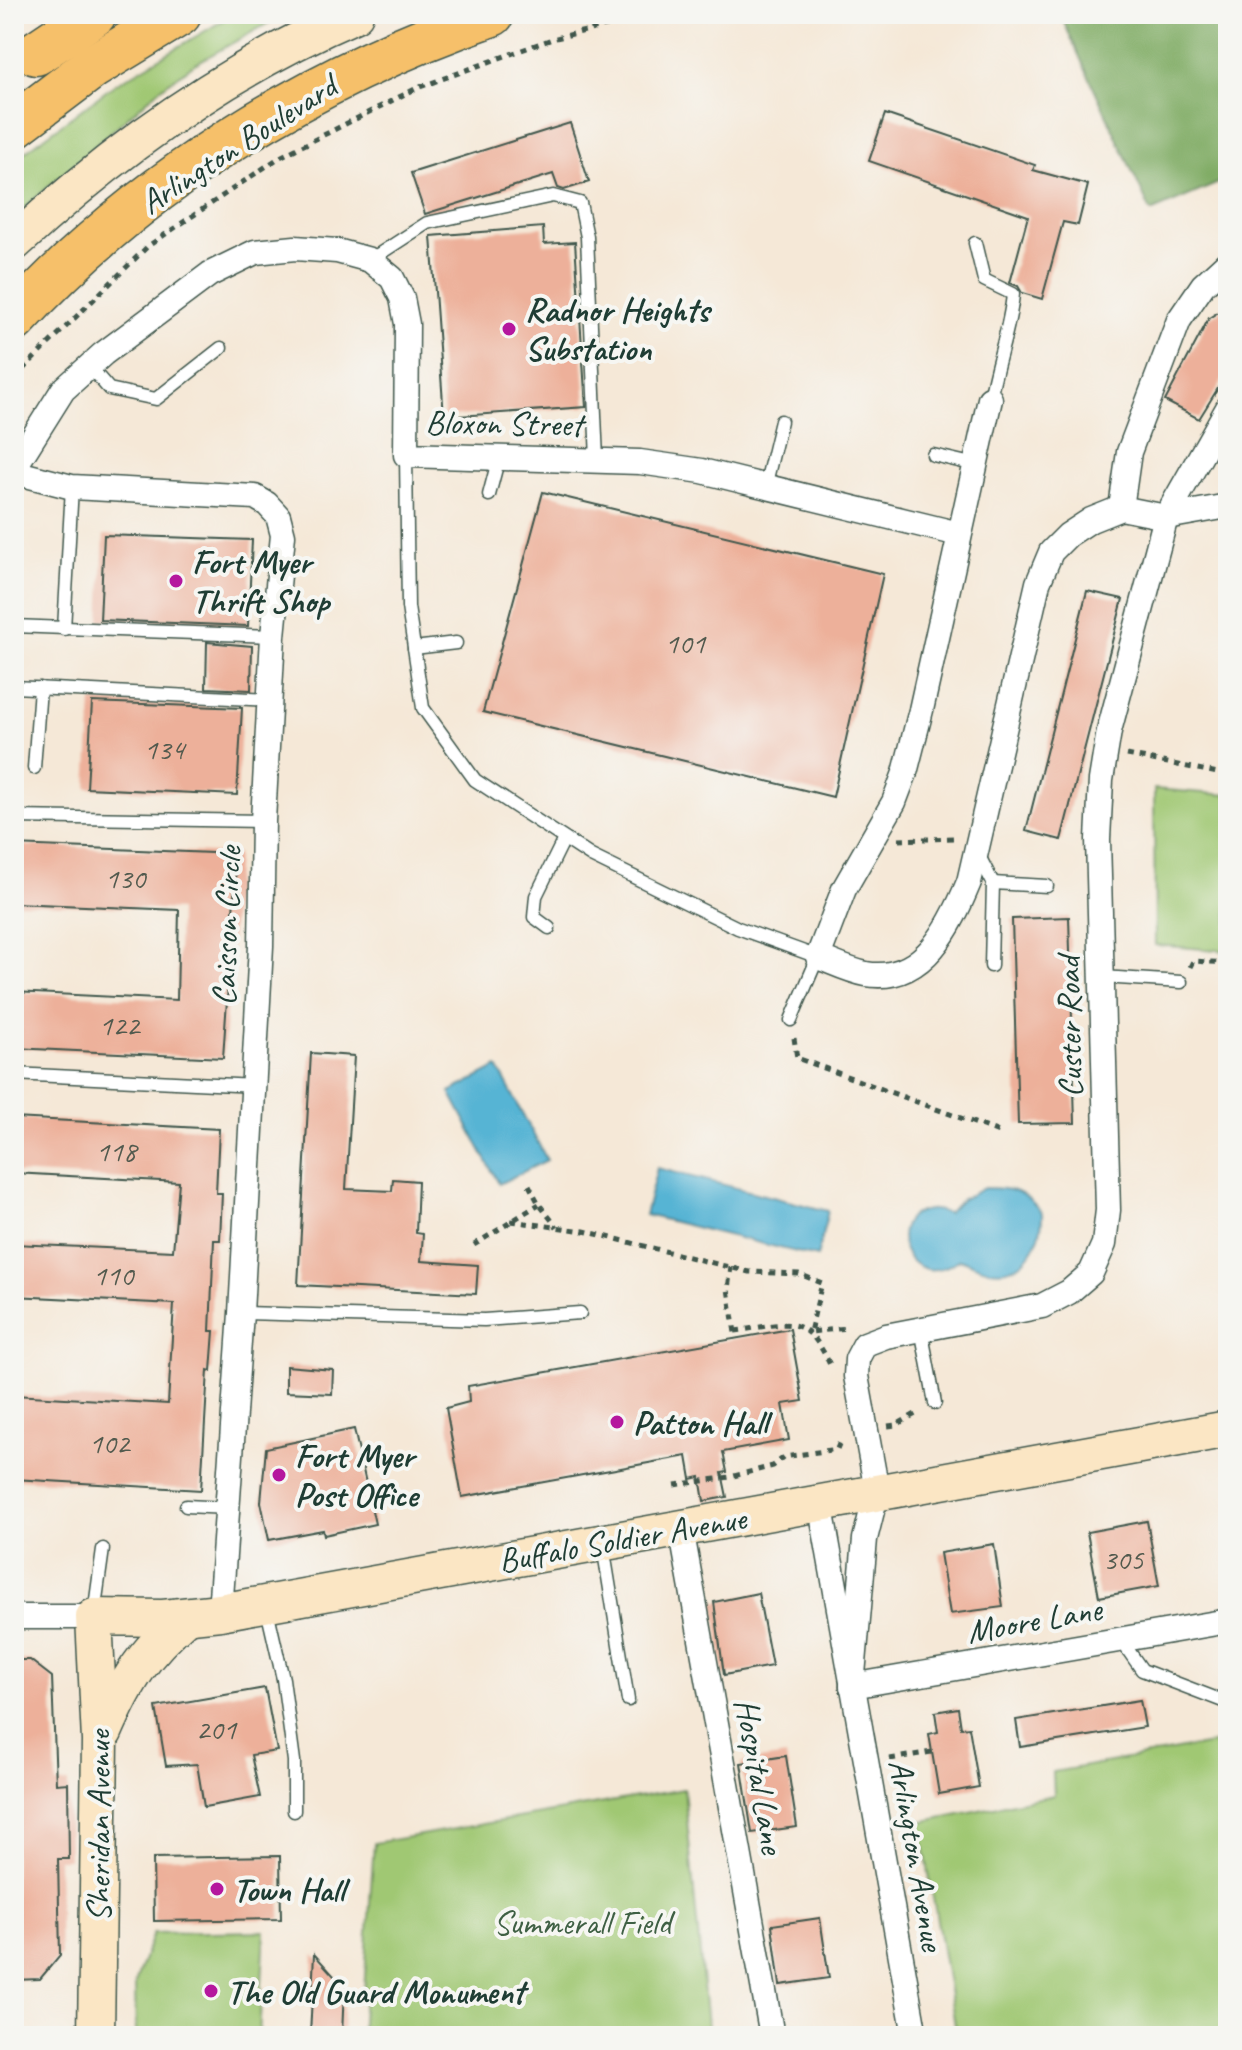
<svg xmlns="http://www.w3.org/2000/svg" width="1242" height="2050" viewBox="0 0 1242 2050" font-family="Caveat,sans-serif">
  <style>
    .green { fill: #a0c873; stroke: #608254; stroke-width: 2 }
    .forest { fill: #80ac65; stroke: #50744c; stroke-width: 2 }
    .water { fill: #56b4d4; stroke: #3a7884; stroke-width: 2 }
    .building { fill: #edb09a }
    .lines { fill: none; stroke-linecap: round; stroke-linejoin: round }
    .lane-casing { stroke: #3f574c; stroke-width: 15 }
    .street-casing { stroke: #3f574c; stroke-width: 27 }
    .secondary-casing { stroke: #3f574c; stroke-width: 39 }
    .highway-casing { stroke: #3f574c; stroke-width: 47 }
    .path { stroke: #3f574c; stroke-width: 5; stroke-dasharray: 6 6; stroke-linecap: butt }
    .lane { stroke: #fff; stroke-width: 12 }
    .street { stroke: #fff; stroke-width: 24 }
    .secondary { stroke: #fbe6c4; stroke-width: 36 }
    .highway { stroke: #f6c06b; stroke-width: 44 }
    .poi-dot { fill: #b5179e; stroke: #f6f6f2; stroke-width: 3 }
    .labels { text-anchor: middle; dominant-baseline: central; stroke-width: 8; stroke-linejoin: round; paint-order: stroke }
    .number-label { font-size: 30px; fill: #525a4e }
    .street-label { font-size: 34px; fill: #1f3d34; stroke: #f6f6f2 }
    .poi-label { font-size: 34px; font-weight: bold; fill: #1f3d34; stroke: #f6f6f2; text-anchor: start }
    .park-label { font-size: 34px; fill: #3f6044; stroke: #f6f6f2 }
  </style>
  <rect width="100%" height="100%" fill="#f6f6f2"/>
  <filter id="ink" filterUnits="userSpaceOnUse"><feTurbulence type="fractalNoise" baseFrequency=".0125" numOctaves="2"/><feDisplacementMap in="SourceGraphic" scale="16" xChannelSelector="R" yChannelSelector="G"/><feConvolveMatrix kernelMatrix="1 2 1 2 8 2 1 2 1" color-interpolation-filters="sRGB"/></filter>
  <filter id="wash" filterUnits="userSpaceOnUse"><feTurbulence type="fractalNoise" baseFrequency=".006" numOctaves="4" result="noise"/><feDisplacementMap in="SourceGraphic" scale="32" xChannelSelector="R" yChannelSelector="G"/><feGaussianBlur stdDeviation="1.8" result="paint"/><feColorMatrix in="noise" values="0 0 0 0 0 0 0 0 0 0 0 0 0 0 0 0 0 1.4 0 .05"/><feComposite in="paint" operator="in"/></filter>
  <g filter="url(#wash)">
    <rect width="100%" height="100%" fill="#f5e8d7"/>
    <!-- green -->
    <g class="green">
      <polygon points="234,14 285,14 193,65 161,88 14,217 14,160 114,85"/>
      <polygon points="1154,789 1228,795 1228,951 1155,945"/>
      <polygon points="1228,1741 1228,2036 957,2036 920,1822 1054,1795 1053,1772"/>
      <polygon points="684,1789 708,2036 361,2036 374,1843"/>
      <polygon points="265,1931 259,2036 136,2036 135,1984 153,1933"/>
    </g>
    <!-- forest -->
    <polygon class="forest" points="1060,14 1228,14 1228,179 1151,212"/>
    <!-- water -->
    <g class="water">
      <polygon points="498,1067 547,1160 499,1184 450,1092"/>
      <polygon points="657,1168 828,1211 817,1257 645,1215"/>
      <path d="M984 1188C1013 1188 1024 1190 1042 1213 1043 1242 1025 1276 990 1270 980 1268 970 1263 960 1259 906 1298 878 1215 929 1210 934 1209 942 1212 948 1213L962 1199Z"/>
    </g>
    <g id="blocks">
      <!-- building -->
      <g class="building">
        <polygon points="885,114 1035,165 1033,170 1088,185 1078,225 1063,222 1042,299 1022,293 1018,286 1010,283 1028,216 869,161"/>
        <polygon points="570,123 589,182 564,190 558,188 553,174 425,214 411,173"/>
        <polygon points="543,227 544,244 575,242 586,407 444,417 431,236"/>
        <polygon points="1228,306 1228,372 1199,419 1165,401 1209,318"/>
        <polygon points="543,492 883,574 833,797 483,712"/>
        <polygon points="104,535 252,540 248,626 100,620"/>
        <polygon points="1087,591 1123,599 1061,840 1026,831"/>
        <polygon points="207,642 252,646 251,690 206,688"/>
        <polygon points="92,702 242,708 237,795 87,788"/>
        <polygon points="14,845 237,854 223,1058 14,1048 14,992 177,1000 179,910 14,903"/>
        <polygon points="1069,917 1075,1123 1018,1124 1012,919"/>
        <polygon points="311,1053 354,1056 346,1189 392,1191 393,1179 418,1181 416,1233 423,1234 421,1261 478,1265 476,1294 298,1285"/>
        <polygon points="14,1118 219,1129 216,1193 222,1193 220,1240 214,1240 210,1331 214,1331 211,1371 208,1370 201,1490 14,1479 14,1395 168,1404 174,1304 14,1296 14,1244 173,1251 179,1182 14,1173"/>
        <polygon points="790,1329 803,1401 783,1404 789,1440 723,1452 727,1472 722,1473 727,1497 704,1501 700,1477 691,1479 687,1456 462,1497 446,1408 469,1402 468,1386"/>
        <polygon points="286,1366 333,1370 332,1394 286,1392"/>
        <polygon points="354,1429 375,1524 324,1535 323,1530 269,1540 261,1502 266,1448"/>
        <polygon points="1147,1521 1159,1586 1099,1597 1087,1532"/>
        <polygon points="994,1544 1003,1607 950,1614 940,1553"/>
        <polygon points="758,1593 772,1666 724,1675 714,1602"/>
        <polygon points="14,1660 30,1660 52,1677 56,1784 68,1783 69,1859 58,1859 60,1955 40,1979 14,1980"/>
        <polygon points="265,1688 277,1751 251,1755 260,1797 204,1807 197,1764 166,1766 156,1707"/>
        <polygon points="1140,1700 1145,1727 1020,1747 1016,1720"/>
        <polygon points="958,1708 961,1728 969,1727 979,1787 939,1794 929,1734 938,1732 935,1712"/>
        <polygon points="786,1756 797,1827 752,1833 741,1763"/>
        <polygon points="280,1856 281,1919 154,1921 153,1858"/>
        <polygon points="820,1918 829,1978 780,1985 772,1925"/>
        <polygon points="314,1954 344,1987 342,2036 310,2036"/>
      </g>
    </g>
  </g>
  <g filter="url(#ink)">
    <use href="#blocks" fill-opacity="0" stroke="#3f574c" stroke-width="2"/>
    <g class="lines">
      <!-- lane casing -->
      <g class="lane-casing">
        <g id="lane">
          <path d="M975 243 984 280 1013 294C1010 329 996 363 990 399"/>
          <polyline points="370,260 427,223 553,196 580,203 587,237 597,459"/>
          <polyline points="89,366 109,389 156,399 221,348"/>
          <polyline points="406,455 408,607 423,708 475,780 591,856 738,928 818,957 791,1020"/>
          <polyline points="933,455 976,465"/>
          <polyline points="765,487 781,421"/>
          <polyline points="489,495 499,457"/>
          <polyline points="14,626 273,636"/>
          <polyline points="64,629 72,487"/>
          <polyline points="414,648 456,643"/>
          <polyline points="14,687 270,700"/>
          <polyline points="34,768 40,688"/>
          <polyline points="14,817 263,821"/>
          <polyline points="978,854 993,883 991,966"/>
          <polyline points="993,883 1047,886"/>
          <polyline points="549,928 534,917 536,896 564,839"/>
          <polyline points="1102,977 1181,982"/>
          <polyline points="14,1074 255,1086"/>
          <polyline points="241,1313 484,1320 580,1313"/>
          <polyline points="921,1329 935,1403"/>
          <polyline points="186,1506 227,1508"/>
          <polyline points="603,1546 628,1700"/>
          <polyline points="266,1605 283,1679 294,1761 294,1811"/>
          <polyline points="94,1614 103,1549"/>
          <polyline points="1121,1640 1142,1670 1228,1703"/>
        </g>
      </g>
      <!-- street casing -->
      <g class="street-casing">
        <g id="street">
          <path d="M990 399 921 710 905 773 894 802 844 889 818 957C834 963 850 971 866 974 924 984 951 925 969 882L1038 583 1051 552 1068 535 1091 520 1121 508 1166 517 1228 506"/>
          <polyline points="14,468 63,390 103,354 210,274 255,252 295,248 337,251 370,260 392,278 402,298 407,324 406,455 640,462 702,471 959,534"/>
          <polyline points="14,472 72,487 255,497 267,504 278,516 283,535 273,636 263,821 261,946 241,1313 220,1612"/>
          <polyline points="1121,508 1129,452 1179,320 1203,285 1228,262"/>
          <polyline points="820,1502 915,2036"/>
          <polyline points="681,1528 772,2036"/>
          <polyline points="14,1617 94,1617"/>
          <polyline points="852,1686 865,1539 877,1491 856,1376 857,1359 865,1344 886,1336 1042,1306 1069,1292 1091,1273 1104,1244 1108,1210 1098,839 1101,780 1109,731 1166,517 1228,408"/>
          <polyline points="852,1686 1228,1621"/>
        </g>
      </g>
      <!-- secondary casing -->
      <g class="secondary-casing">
        <g id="secondary">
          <path d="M14 243C116 149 227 69 355 14"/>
          <path d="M104 1732C127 1679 143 1654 186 1616"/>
          <polyline points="96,2036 100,1741 94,1617 163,1618 220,1612 1228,1429"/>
        </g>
      </g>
      <!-- highway casing -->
      <g class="highway-casing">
        <g id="highway">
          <polyline points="36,53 94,14"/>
          <polyline points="14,126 92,67 179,14"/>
          <path d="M14 320C142 180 313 76 492 14"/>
        </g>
      </g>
      <!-- path -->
      <g class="path">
        <polyline points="14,22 21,14"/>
        <polyline points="14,378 148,246 280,157 417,88 552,39 656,14"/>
        <polyline points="1127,755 1228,775"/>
        <polyline points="899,840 953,838"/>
        <polyline points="1190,967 1193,961 1228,963"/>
        <polyline points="794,1038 797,1058 999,1132"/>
        <polyline points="529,1185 539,1204 557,1227"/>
        <polyline points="511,1221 584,1231 749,1272 799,1274 822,1283 810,1332 847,1328"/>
        <polyline points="474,1245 539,1204"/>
        <polyline points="731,1267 728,1289 736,1339"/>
        <path d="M735 1331C788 1324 805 1310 831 1367"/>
        <polyline points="888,1426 896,1425 919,1412"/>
        <polyline points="675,1485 730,1477 773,1466 784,1457 837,1449 841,1439"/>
        <polyline points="890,1759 932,1752"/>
      </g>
      <!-- lane -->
      <use href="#lane" class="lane"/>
      <!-- street -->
      <use href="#street" class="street"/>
      <!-- secondary -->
      <use href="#secondary" class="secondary"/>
      <!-- highway -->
      <use href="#highway" class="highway"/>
    </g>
  </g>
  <!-- markers -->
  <g class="poi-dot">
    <circle cx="509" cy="329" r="8"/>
    <circle cx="176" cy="581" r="8"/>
    <circle cx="617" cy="1422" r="8"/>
    <circle cx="279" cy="1475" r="8"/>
    <circle cx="217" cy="1889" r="8"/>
    <circle cx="211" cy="1991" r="8"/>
  </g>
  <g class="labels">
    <!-- number labels -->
    <g class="number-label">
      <text x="685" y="643">101</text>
      <text x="164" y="749">134</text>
      <text x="125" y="878">130</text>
      <text x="119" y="1025">122</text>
      <text x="116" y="1151">118</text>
      <text x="113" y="1275">110</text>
      <text x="109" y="1443">102</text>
      <text x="1123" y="1559">305</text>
      <text x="216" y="1729">201</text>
    </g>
    <!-- street labels -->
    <g class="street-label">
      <text transform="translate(238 144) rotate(-33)">Arlington Boulevard</text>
      <text transform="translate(504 423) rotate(1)">Bloxon Street</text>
      <text transform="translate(226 926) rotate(-88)">Caisson Circle</text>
      <text transform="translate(1069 1027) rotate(-91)">Custer Road</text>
      <text transform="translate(622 1539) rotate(-10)">Buffalo Soldier Avenue</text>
      <text transform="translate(1034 1620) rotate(-10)">Moore Lane</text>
      <text transform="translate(760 1776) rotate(80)">Hospital Lane</text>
      <text transform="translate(98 1826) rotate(-90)">Sheridan Avenue</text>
      <text transform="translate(917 1855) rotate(80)">Arlington Avenue</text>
    </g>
    <!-- poi labels -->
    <g class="poi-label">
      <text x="525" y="309">Radnor Heights<tspan x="525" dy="39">Substation</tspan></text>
      <text x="192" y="561">Fort Myer<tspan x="192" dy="39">Thrift Shop</tspan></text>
      <text x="633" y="1422">Patton Hall</text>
      <text x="295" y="1455">Fort Myer<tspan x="295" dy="39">Post Office</tspan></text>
      <text x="233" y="1889">Town Hall</text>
      <text x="227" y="1991">The Old Guard Monument</text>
    </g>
    <!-- park labels -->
    <g class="park-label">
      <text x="582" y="1922">Summerall Field</text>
    </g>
  </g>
  <!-- margin -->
  <rect width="1242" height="2050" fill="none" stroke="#f6f6f2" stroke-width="48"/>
</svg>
